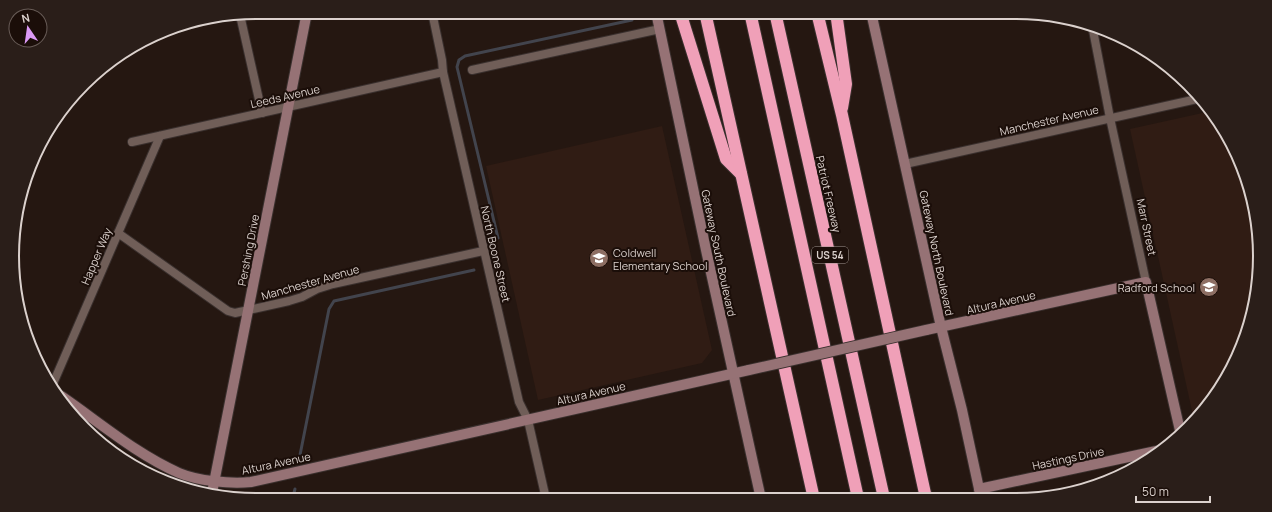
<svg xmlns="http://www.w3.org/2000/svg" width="1272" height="512" viewBox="0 0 1272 512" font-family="Manrope,sans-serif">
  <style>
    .built { fill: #301c14 }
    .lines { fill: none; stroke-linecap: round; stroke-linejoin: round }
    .stream { stroke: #42444d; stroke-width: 3 }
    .street-casing { stroke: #3a302e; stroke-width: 10 }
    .secondary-casing { stroke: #3a302e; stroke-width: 12 }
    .highway-casing { stroke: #3a302e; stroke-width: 14 }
    .street { stroke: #705e58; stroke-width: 8 }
    .secondary { stroke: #967275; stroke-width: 10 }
    .highway { stroke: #f0a0b8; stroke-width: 12 }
    .rail-casing { stroke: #aa9f9a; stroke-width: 4.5 }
    .rail { stroke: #1b0e09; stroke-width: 3; stroke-dasharray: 9; stroke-linecap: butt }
    .secondary-bridge-casing { stroke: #3a302e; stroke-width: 12; stroke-linecap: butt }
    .secondary-bridge { stroke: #967275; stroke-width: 10 }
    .labels { text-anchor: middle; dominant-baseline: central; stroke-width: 4; stroke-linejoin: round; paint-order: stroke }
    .shield { fill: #1b0e09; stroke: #a19692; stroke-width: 1 }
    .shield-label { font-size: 10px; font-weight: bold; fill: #dbd1cd }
    .street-label { font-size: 11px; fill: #dbd1cd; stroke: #1b0e09 }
    .poi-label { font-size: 11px; fill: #dbd1cd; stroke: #1b0e09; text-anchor: start }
    .rim { fill: none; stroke: #dbd1cd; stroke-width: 2 }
  </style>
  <rect width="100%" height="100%" fill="#251711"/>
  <!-- built -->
  <g class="built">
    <polygon points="1207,112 1235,148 1259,240 1247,334 1219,391 1194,420 1130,129"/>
    <polygon points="662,126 712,350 702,363 538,400 486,166"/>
  </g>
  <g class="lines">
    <!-- stream -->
    <g class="stream">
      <polyline points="498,238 457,67 459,60 465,56 632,20"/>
      <polyline points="300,455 329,309 334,301 474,270"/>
      <polyline points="292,500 295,489"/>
    </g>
    <!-- street casing -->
    <g class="street-casing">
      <g id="street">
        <polyline points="432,12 442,60 443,72 519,402 528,420 546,499"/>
        <polyline points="240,15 262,113"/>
        <polyline points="1092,25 1110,118 1146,282"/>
        <polyline points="472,70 660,29"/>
        <polyline points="132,142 443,72"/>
        <polyline points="905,164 1197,99"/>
        <polyline points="118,233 228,311 235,313 289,301 302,297 317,289 333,284 483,251"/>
        <polyline points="52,386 160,136"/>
      </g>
    </g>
    <!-- secondary casing -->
    <g class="secondary-casing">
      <g id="secondary">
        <polyline points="656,12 706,250 761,499"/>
        <polyline points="871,12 941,327 962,410 981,498"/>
        <polyline points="926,330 1146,282 1181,435"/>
        <path d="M61 396C99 422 136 454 179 473 198 481 230 484 251 482L749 370"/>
        <polyline points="979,489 1161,450"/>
        <polyline points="212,493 307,12"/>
      </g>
    </g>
    <!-- highway casing -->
    <g class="highway-casing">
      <g id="highway">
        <polyline points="680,12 726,159 741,174"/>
        <polyline points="705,12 814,499"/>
        <polyline points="750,12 858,498"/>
        <polyline points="775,12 884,498"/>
        <polyline points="817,12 842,115 926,498"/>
        <polyline points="836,12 846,84 842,108"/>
      </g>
    </g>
    <!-- street -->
    <use href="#street" class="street"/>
    <!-- secondary -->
    <use href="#secondary" class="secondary"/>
    <!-- highway -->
    <use href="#highway" class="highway"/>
    <!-- rail casing -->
    <g class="rail-casing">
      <polyline id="rail" points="36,160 50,128"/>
    </g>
    <!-- rail -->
    <use href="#rail" class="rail"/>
    <!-- secondary-bridge casing -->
    <g class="secondary-bridge-casing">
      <polyline id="secondary-bridge" points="749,370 926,330"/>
    </g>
    <!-- secondary-bridge -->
    <use href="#secondary-bridge" class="secondary-bridge"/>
  </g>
  <!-- icons -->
  <defs>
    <g id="school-disc" transform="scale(1)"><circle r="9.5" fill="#8d6e63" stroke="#1b0e09"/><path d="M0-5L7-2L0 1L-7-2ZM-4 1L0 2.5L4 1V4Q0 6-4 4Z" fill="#fff"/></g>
  </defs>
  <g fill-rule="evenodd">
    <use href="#school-disc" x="599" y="258"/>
    <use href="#school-disc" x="1209" y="287"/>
  </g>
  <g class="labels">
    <!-- shield labels -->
    <rect class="shield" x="812" y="247" width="36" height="16" rx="3"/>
    <g class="shield-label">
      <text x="830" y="255">US 54</text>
    </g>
    <!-- street labels -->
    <g class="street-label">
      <text transform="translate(285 96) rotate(-13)">Leeds Avenue</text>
      <text transform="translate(1049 120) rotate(-13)">Manchester Avenue</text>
      <text transform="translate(829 194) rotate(77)">Patriot Freeway</text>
      <text transform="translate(1147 227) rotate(78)">Marr Street</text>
      <text transform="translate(248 250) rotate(-79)">Pershing Drive</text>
      <text transform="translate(719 253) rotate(78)">Gateway South Boulevard</text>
      <text transform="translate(937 253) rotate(78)">Gateway North Boulevard</text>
      <text transform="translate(496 254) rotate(77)">North Boone Street</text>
      <text transform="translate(96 256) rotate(-67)">Happer Way</text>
      <text transform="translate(310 282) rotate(-16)">Manchester Avenue</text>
      <text transform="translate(1001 302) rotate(-13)">Altura Avenue</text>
      <text transform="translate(591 393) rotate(-13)">Altura Avenue</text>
      <text transform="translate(1068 458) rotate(-12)">Hastings Drive</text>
      <text transform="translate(276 463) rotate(-12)">Altura Avenue</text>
    </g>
    <!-- poi labels -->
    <g class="poi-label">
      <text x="613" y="252">Coldwell<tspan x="613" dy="13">Elementary School</tspan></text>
      <text x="1195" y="287" text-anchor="end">Radford School</text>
    </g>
  </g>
  <!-- crop -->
  <path d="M0 0H1272V512H0ZM256 19H1016A237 237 0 0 1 1253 256V256A237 237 0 0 1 1016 493H256A237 237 0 0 1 19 256V256A237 237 0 0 1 256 19Z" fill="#2a1e19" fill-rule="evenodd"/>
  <path class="rim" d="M256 19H1016A237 237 0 0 1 1253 256V256A237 237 0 0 1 1016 493H256A237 237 0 0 1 19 256V256A237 237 0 0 1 256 19Z"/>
  <!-- north arrow -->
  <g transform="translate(28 28) rotate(347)"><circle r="19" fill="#1b0e09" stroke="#685c57"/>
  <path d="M0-3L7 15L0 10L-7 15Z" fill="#db99f5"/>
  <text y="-6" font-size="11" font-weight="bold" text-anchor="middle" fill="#dbd1cd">N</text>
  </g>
  <!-- scale -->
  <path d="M1136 496v6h74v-6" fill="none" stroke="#dbd1cd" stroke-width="2"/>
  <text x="1142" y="496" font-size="12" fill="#dbd1cd" stroke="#1b0e09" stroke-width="3" paint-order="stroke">50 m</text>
</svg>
